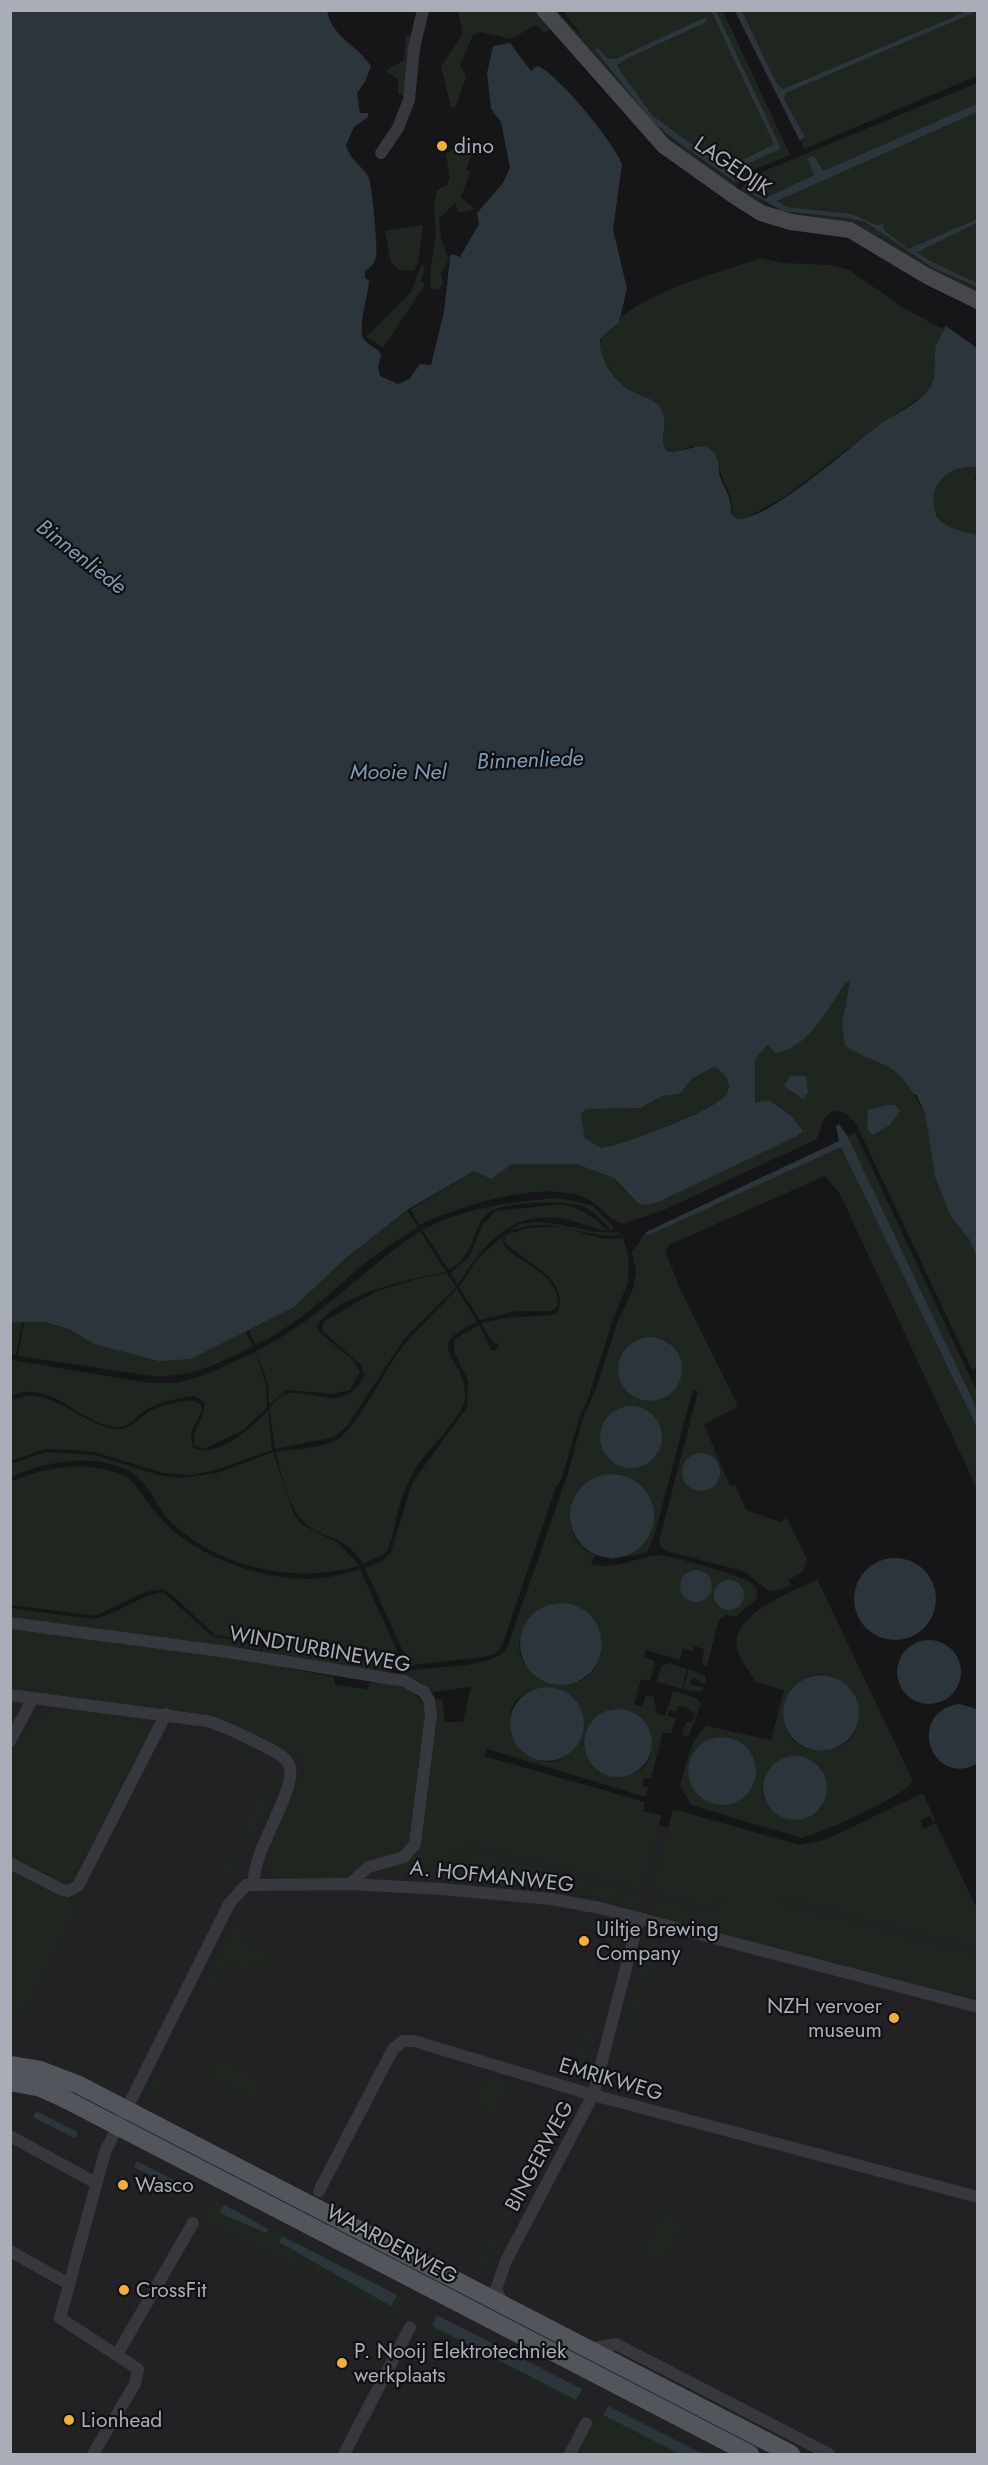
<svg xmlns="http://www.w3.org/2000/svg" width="988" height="2465" viewBox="0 0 988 2465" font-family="Jost,sans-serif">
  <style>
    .built { fill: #222225 }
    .green { fill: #1e261f; fill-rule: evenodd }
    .water { fill: #2c353c; fill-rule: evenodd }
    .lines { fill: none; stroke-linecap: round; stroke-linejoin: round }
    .street { stroke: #37383d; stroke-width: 12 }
    .secondary { stroke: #45474d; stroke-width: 16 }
    .primary { stroke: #53555c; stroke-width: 18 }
    .poi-dot { fill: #f2b134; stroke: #111113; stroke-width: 2 }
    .labels { text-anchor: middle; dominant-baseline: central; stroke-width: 4.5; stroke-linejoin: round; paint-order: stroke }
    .poi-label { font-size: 21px; fill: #a8adb8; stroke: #111113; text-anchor: start }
    .street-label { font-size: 21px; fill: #a8adb8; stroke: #111113 }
    .water-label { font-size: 22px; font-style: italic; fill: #7f9bb3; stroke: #111113 }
  </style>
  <rect width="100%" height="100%" fill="#161618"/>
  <!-- built -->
  <polygon class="built" points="11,1640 186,1665 415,1792 419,1763 974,1907 977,1905 977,2454 11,2454"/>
  <!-- green -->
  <g class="green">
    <polygon points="458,11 537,11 553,29 544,33 536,25 511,39 481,32 473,35 460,65 466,77 456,107 451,108 441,67 463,33"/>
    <polygon points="549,11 557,11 583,38 563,11 711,11 774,144 729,167 723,167 652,115 617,67 626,59 707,22 688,26 613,59 609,59 597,47 595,50 651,120 669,136 735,183 731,171 780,146 715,11 723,11 790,155 751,171 734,188 682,153"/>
    <polygon points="742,11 967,11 783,89 776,83"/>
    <polygon points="977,11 977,76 804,149 801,141 804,139 784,99 786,93"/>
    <polygon points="406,34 412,36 406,96 398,94 398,79 385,71 404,60"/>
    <polygon points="977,83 977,104 969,109 823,171 814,156 808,159 814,175 766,197 745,187 768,205 782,211 846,218 865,222 933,268 977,287 977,296 881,242 774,212 740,191 749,179 764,171"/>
    <polygon points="977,112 977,219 908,249 884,230 883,224 877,225 852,214 787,207 778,204 781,197"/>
    <path d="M456 147 473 151 466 170 470 172 461 197 475 209 459 213 455 203 439 219 441 239 449 259 441 273 443 284 438 290 431 288C429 272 433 257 435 241 437 221 431 213 437 190L447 185 450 178 446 154Z"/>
    <polygon points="977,223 977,283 918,255 919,249"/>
    <polygon points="423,225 418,263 414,271 399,270 391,262 385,231"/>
    <path d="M760 258 784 263 831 265 849 270 904 308 941 328 946 326 935 351 936 370 930 387 921 397 878 426 786 496 743 520 735 519C731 512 733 508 731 500 727 484 719 477 718 459L692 446 679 452 666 450C660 437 669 424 662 410 654 397 636 395 624 386 616 380 608 366 602 357 594 342 603 336 613 328 618 323 620 317 625 314 663 286 716 274 760 258Z"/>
    <polygon points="421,265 425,266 421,281 425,285 383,348 366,337 411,292"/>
    <path d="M966 466 977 467 975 480 978 482 977 535C968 532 955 530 946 525 930 517 931 491 941 479 947 471 956 469 966 466Z"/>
    <path d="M856 978 862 1055 873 1058 894 1069 905 1080 925 1113 935 1177 950 1215 970 1239 977 1257V1372L976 1368 972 1370 857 1126C850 1115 836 1103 825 1118 819 1125 822 1134 815 1140L666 1209 623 1224C609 1220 598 1202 581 1196 535 1181 461 1206 419 1225L411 1209 474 1171 491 1178 512 1164H576L614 1178 638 1203 791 1116 769 1100 755 1104V1059L768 1043 846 982Z"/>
    <path d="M714 1067C723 1072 733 1082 727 1093 717 1110 622 1145 601 1148L585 1138 581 1113 587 1109 641 1108 662 1096 679 1093 693 1078Z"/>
    <polygon points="855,1132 977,1392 977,1409 848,1137"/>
    <path d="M845 1140 977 1425V1489L840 1194 825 1176 671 1244 665 1250 680 1289 738 1406 704 1425 730 1486 735 1485 746 1510 780 1522 787 1518 807 1559 803 1571 789 1580 791 1585 781 1590 769 1591 743 1571 666 1551 660 1546 659 1541 698 1392 693 1389 655 1533 647 1553 612 1559 595 1556 591 1564C620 1571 632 1557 659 1555 667 1554 745 1577 751 1583 757 1587 758 1592 757 1599L735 1617 726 1615 719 1620 707 1666 702 1665 704 1649 694 1646 692 1652 683 1648 680 1660 646 1650 644 1657 655 1661 650 1681 641 1679 634 1704 642 1707 646 1695 654 1697 656 1713 665 1716 673 1691 697 1698 701 1704 688 1737 682 1735 686 1722H692L695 1714 688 1708 678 1706 676 1712 669 1710 668 1716 676 1718 671 1733H663L651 1779 644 1777 642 1785 648 1787 646 1797 487 1749 484 1756 645 1802 643 1811 661 1815 643 1890 469 1844 413 1876 369 1873C394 1867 418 1863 423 1833L435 1700 442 1699 445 1722H463L471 1687 431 1692 420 1682 400 1674C426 1663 490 1672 507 1648L567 1476 584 1415 596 1389 617 1323 633 1289 636 1272 632 1252 646 1232 647 1236ZM645 1337 660 1338 670 1343 665 1397C617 1414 599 1347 645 1337ZM626 1407C662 1404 674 1449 643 1466L609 1459 604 1452 605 1420 615 1410ZM618 1474C673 1487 658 1565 603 1557 554 1549 561 1472 618 1474ZM555 1603 602 1637C605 1719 489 1680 527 1625 535 1613 541 1607 555 1603ZM544 1687C573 1688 595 1718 577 1745 536 1802 469 1698 544 1687ZM618 1709C658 1712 662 1766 632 1774 626 1775 619 1774 613 1774 604 1773 599 1773 593 1766 572 1744 590 1711 618 1709Z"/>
    <path d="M559 1198 593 1206 614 1228 611 1230C604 1222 596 1214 587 1208 569 1199 502 1201 487 1214 470 1230 477 1254 449 1270L422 1230C466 1207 510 1202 559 1198Z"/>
    <path d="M561 1204C582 1209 593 1216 608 1231 592 1229 579 1221 563 1219 511 1210 483 1244 458 1285L450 1273 469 1257 483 1224 496 1211Z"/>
    <path d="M407 1210 418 1227C399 1240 378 1252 360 1267 327 1296 296 1326 255 1345L249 1330 294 1307 346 1258Z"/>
    <path d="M538 1222C567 1223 593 1235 619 1232L621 1235C579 1239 555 1213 507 1232L519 1224Z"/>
    <path d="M546 1227H562L604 1239 623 1238 629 1259 628 1283 612 1322 588 1399 579 1418 562 1478 556 1487 502 1646 495 1654 484 1657 411 1665 402 1668 408 1656 403 1651 365 1568 384 1560 391 1552 412 1483 467 1407 468 1381 454 1352V1339L479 1325 491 1350 495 1351 499 1344 492 1341 481 1323 504 1318 552 1315 558 1312C569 1277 524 1262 505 1243V1235L529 1228Z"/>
    <path d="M420 1231 446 1272C411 1279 337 1294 317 1326L318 1331 353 1360 360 1372 350 1390 332 1394 287 1390 269 1405 268 1383 256 1351C318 1321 363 1269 420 1231Z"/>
    <path d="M503 1236 504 1246C521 1263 560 1276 558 1305L552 1311H517L480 1320 459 1287 477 1259Z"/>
    <path d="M447 1273 456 1287 404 1339 347 1426 334 1437 275 1449 269 1408C273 1404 278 1398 283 1395 307 1384 344 1419 364 1375L361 1365 322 1330 324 1321 375 1292 413 1280Z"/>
    <path d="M457 1289 477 1322C418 1349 468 1357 465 1398 463 1419 428 1447 416 1468 409 1481 402 1496 398 1510 394 1525 393 1541 385 1554L363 1564C344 1533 321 1540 303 1521 287 1505 282 1473 275 1452 294 1449 320 1449 338 1439 358 1426 385 1369 403 1346 420 1326 439 1308 457 1289Z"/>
    <polygon points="11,1322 22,1322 16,1355 11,1354"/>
    <path d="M24 1322H45L69 1329 94 1344 224 1342 245 1331 253 1346C220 1363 191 1378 153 1376L18 1356Z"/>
    <path d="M256 1352 266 1385 267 1408 243 1430 204 1449 195 1446C190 1429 206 1418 204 1402L195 1396C178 1398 161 1401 146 1410 137 1415 130 1427 119 1427 79 1426 53 1377 11 1396V1360L148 1383H176L202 1376Z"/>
    <path d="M26 1396C60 1394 83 1425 116 1429 131 1431 140 1416 152 1410 165 1404 179 1401 192 1400L201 1405 202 1410 191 1433 193 1448C219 1459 251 1427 268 1410L272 1450 216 1470 193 1475 163 1473 94 1452 70 1450 45 1449 11 1461V1400Z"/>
    <path d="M45 1452 95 1455 158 1475 181 1478 217 1473 273 1452 294 1515 301 1524 338 1543 360 1566C295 1584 220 1569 171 1522 157 1508 148 1482 131 1472 95 1452 46 1461 11 1477V1464Z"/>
    <path d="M82 1466C142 1473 128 1482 164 1522 199 1559 278 1587 329 1577 339 1575 350 1572 360 1569L398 1653C370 1667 365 1657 339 1650 316 1644 288 1645 264 1642V1639L269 1638V1631L259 1630 258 1638 262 1639 259 1642 215 1635 172 1595 162 1589 146 1592 95 1616 11 1605V1482C34 1471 57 1467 82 1466Z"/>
    <path d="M817 1579 913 1781C905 1796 821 1834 801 1838L691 1805 680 1785C686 1767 690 1737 707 1726L771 1740 784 1690 755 1682C751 1671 739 1660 737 1649 729 1614 793 1592 817 1579ZM821 1674C869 1678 872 1750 822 1751 771 1752 771 1678 821 1674ZM722 1737C766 1740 765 1803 721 1805L690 1783C684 1758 697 1740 722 1737ZM786 1758C827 1758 826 1772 821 1808L806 1818 792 1820C785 1815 774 1811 768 1804 753 1788 770 1764 786 1758Z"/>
    <path d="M163 1592 212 1636 262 1645 260 1650 11 1618V1608L92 1619C118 1615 137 1596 163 1592Z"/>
    <path d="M11 1629 245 1660 334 1677 335 1685 368 1689 370 1682C392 1685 419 1686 426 1711L409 1835 405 1847 398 1853 370 1858 344 1877 274 1876C253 1854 292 1797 304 1774L306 1766 302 1760 233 1724 201 1713 11 1689Z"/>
    <path d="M264 1645C287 1648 311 1649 334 1653 357 1658 376 1668 398 1656L399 1670C377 1678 290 1656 262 1651Z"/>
    <polygon points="669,1663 687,1669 682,1689 657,1682 661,1667"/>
    <polygon points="689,1669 705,1676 706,1685 694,1678 690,1681 691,1685 705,1687 701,1692 683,1689"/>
    <path d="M50 1710C69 1709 142 1710 149 1729L147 1738 75 1875 69 1881 59 1880 11 1854 10 1756 31 1722Z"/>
    <path d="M243 1747 271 1764 278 1777 274 1797 264 1817 259 1819 250 1844 240 1838 261 1794 266 1797C281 1768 263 1767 241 1754Z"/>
    <polygon points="923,1793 935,1820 933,1822 930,1816 920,1820 923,1829 936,1823 977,1909 977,1948 781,1897 787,1905 977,1955 977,1994 974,1998 653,1915 648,1904 649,1896 709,1912 724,1902 722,1898 708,1906 651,1892 673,1809 800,1845 825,1840"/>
    <polygon points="233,1848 241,1853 221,1891 216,1883"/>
    <path d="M467 1849 642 1895 639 1905 632 1909 621 1906 618 1901 559 1889 555 1893 549 1887 525 1885 521 1889 516 1884 492 1882 485 1885C477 1879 461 1877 452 1883L448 1878 421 1876Z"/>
    <polygon points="11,1866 80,1902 11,2035"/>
    <path d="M580 1918C606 1924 624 1920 615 1952L608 1950 610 1935 605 1931 579 1925Z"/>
    <polygon points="235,1925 242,1928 238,1937 275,1958 269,1969 251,1959 245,1970 227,1961 211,1992 202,1988"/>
    <polygon points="649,1937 657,1939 645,1985 636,1982"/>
    <polygon points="636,1986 644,1988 633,2031 625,2029"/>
    <path d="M585 2030 594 2032 581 2070H575C579 2056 574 2052 578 2037L584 2038Z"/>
    <polygon points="216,2057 262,2081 254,2098 207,2074"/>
    <polygon points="52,2061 104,2083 100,2092 38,2063"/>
    <polygon points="161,2066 170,2071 155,2100 150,2097 151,2086"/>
    <polygon points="487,2076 511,2082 495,2115 472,2103"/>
    <polygon points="564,2096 569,2101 569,2107 548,2151 542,2148 557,2120 554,2116"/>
    <polygon points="604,2111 601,2127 588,2150 581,2146 595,2119"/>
    <polygon points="518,2187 526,2192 510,2222 503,2218"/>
    <polygon points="214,2198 402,2296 405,2307 400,2317 299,2262 288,2279 282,2276 288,2265 209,2222 202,2229 200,2224"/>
    <polygon points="665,2211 684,2222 664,2262 644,2252"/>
    <polygon points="498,2226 506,2230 485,2271 472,2265 480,2260"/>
    <polygon points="434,2313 437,2315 432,2326 576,2400 582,2389 587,2392 580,2407 426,2327"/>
    <polygon points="608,2406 603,2416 680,2454 577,2454 596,2416"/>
  </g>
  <!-- water -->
  <g class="water">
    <path d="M11 10 327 11C332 37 357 45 371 66L365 82 357 93 360 113H368V117L354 127 346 145C350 160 361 165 368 176 372 181 378 250 376 256 375 263 370 268 365 271V278L369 281C368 294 358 328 363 338 368 346 377 347 381 354L378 368 380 376 398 384 409 379 420 364 431 365 444 312 450 257 452 254 460 257 479 224 477 213 503 183 510 168 501 122 491 109 487 73 493 46 510 43 531 71 537 66C557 72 614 143 622 164L613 229 627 289 619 322 600 339C598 357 614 381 630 390 638 395 652 398 658 405 672 420 658 435 666 450 682 458 706 433 717 458 720 464 718 471 720 477 725 490 732 498 731 513L736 519C766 523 852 445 879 425 895 413 919 405 930 387 937 375 934 364 935 352 936 343 942 334 946 326L977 348V467C954 465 931 478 934 505 935 509 935 515 938 518 946 529 965 531 977 535V1257L969 1239 950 1215 935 1177 925 1113 916 1094 914 1095C892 1058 876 1066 845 1046L842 1025 850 981 845 983C829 1008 806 1050 775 1053L768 1044 755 1059V1103L769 1100 791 1116 803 1131 797 1136 658 1202 645 1205 638 1203 614 1178 576 1164H512L491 1179 474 1171 407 1210 346 1258 294 1307 191 1359 159 1361 94 1344 69 1329 45 1322H11ZM714 1067C723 1072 733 1082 727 1093 718 1110 622 1145 601 1148L585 1138 581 1113 587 1109 641 1108 662 1096 679 1094 693 1078Z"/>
    <polygon points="711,11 716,11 780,146 780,149 731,171 736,183 669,136 651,120 595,50 597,47 609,59 617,58 706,17 707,22 626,59 617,66 652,115 723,167 729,167 774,144"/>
    <polygon points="735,11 742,11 776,82 783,89 967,11 978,11 786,93 784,99 805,137 800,141"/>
    <polygon points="977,104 977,112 777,201 787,207 852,214 877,225 883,224 884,230 908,249 977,219 977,223 917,252 928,260 977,283 977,287 933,268 865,222 846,218 782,211 743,189 744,187 761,196 767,197 814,175 807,158 814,156 823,171"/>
    <polygon points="790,1076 806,1076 808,1092 803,1099 784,1086"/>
    <polygon points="886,1105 895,1105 900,1111 890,1125 873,1135 867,1129 868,1110"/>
    <polygon points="839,1124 848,1137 977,1409 977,1427 841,1147 647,1236 646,1232 839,1141 836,1126"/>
    <circle cx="650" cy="1369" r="32"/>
    <circle cx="631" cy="1437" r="31"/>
    <circle cx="701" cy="1472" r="19"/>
    <circle cx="612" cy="1516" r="42"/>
    <circle cx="895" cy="1599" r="41"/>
    <circle cx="696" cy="1586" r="16"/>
    <circle cx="729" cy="1595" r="15"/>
    <circle cx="561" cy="1644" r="41"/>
    <circle cx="929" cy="1672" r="32"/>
    <circle cx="821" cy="1713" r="38"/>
    <circle cx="547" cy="1724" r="37"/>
    <path d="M959 1704 977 1709V1764C930 1788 906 1712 959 1704Z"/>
    <circle cx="618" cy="1743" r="34"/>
    <circle cx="722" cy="1771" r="34"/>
    <circle cx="795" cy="1788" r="32"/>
    <polygon points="36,2111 77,2132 77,2136 74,2138 33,2117"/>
    <polygon points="137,2161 193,2190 190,2196 134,2167"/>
    <polygon points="225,2205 268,2229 266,2233 220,2213 221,2208"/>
    <polygon points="282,2236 397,2295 391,2306 279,2242"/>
    <polygon points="437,2315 582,2389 576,2400 432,2326"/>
    <polygon points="608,2406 703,2454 680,2454 603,2415"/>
  </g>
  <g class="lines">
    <!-- street -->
    <g class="street">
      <polyline points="381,153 398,128 409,100 414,48 423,10"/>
      <polyline points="10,1623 228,1652 404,1681 424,1692 429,1700 431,1714 415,1844 404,1857 368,1867 350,1884"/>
      <path d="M10 1695 207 1721C225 1726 241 1735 258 1743 267 1748 282 1753 288 1763 302 1783 252 1849 254 1883"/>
      <polyline points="10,1741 33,1698"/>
      <polyline points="10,1863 62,1890 68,1891 78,1886 166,1714"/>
      <polyline points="10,2136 96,2183"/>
      <polyline points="319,2191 393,2049 403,2041 414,2041 593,2095 978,2197"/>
      <polyline points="10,2251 69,2284"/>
      <polyline points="502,2304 496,2289 506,2261 593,2095 639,1918"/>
      <polyline points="588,2349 616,2344 829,2454"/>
      <polyline points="118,2353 193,2223"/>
      <polyline points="93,2454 135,2384 138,2369 60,2318 105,2152 229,1904 246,1885 350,1884 440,1889 551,1899 600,1908 978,2007"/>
      <polyline points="344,2454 410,2327"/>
      <polyline points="570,2454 586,2423"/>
    </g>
    <!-- secondary -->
    <polyline class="secondary" points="544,10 664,146 733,195 761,213 791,222 850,230 927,276 978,301"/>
    <!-- primary -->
    <g class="primary">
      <polyline points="10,2065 40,2070 79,2085 791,2454"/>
      <polyline points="10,2082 41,2088 65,2099 750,2454"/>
    </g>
  </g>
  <!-- markers -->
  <g class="poi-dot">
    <circle cx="442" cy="146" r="6"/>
    <circle cx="584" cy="1941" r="6"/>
    <circle cx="894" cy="2018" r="6"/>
    <circle cx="123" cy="2185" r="6"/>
    <circle cx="124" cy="2290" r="6"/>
    <circle cx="342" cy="2363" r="6"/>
    <circle cx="69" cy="2420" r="6"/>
  </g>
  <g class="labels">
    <!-- poi labels -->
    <g class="poi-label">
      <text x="454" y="146">dino</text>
      <text x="596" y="1929">Uiltje Brewing<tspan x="596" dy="24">Company</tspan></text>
      <text x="882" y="2006" text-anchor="end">NZH vervoer<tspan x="882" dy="24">museum</tspan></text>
      <text x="135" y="2185">Wasco</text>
      <text x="136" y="2290">CrossFit</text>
      <text x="354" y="2351">P. Nooij Elektrotechniek<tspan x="354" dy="24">werkplaats</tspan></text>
      <text x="81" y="2420">Lionhead</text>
    </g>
    <!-- street labels -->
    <g class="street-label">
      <text transform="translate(733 166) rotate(34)">LAGEDIJK</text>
      <text transform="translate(320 1649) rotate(10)">WINDTURBINEWEG</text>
      <text transform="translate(492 1876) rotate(6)">A. HOFMANWEG</text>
      <text transform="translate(611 2079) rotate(16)">EMRIKWEG</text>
      <text transform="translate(539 2156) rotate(-62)">BINGERWEG</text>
      <text transform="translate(392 2244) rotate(28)">WAARDERWEG</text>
    </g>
    <!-- water labels -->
    <g class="water-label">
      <text transform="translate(82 556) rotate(38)">Binnenliede</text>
      <text transform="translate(530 759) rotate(-2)">Binnenliede</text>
      <text x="398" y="771">Mooie Nel</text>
    </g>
  </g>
  <!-- border -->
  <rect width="988" height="2465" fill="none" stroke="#a8adb8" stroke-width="24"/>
</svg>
